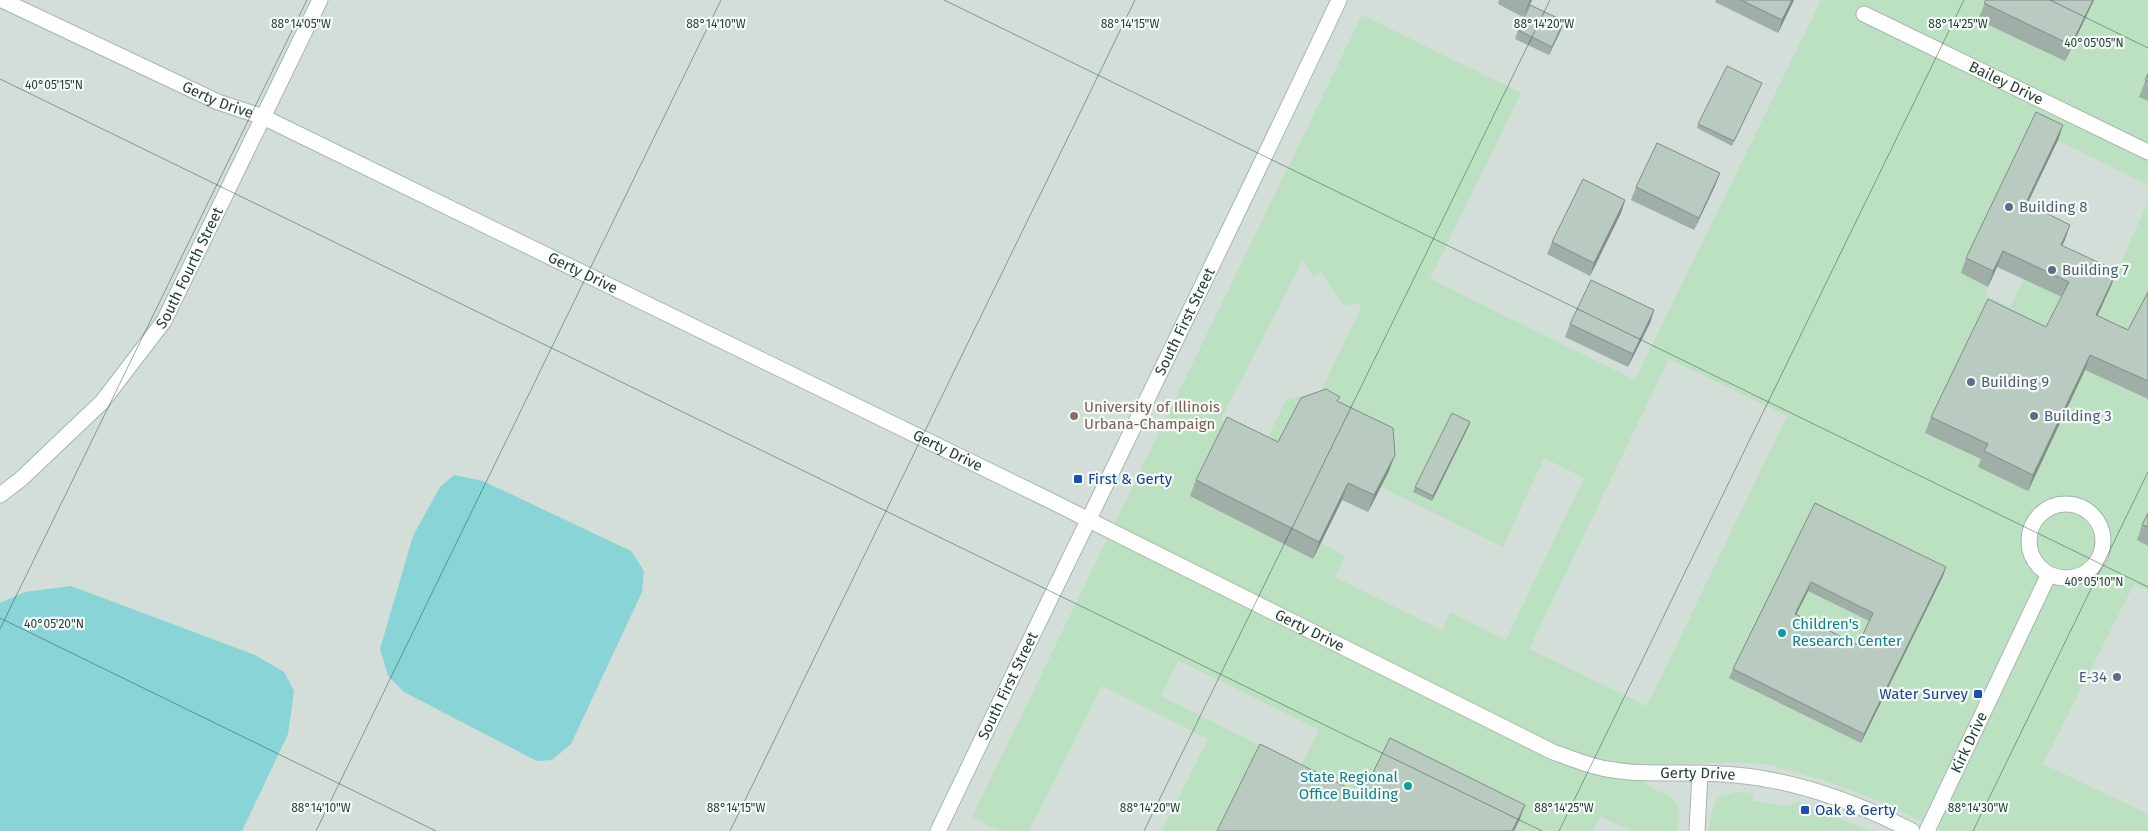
<svg xmlns="http://www.w3.org/2000/svg" width="2148" height="831" viewBox="0 0 2148 831" font-family="'Fira Sans',sans-serif">
  <style>
    .built { fill: #d2ded7 }
    .green { fill: #bce1c1; fill-rule: evenodd }
    .water { fill: #89d4d6 }
    .lines { fill: none; stroke-linecap: round; stroke-linejoin: round }
    .minor-casing { stroke: #a6b7af; stroke-width: 17 }
    .tertiary-casing { stroke: #a6b7af; stroke-width: 17 }
    .minor { stroke: #fff; stroke-width: 15 }
    .tertiary { stroke: #fff; stroke-width: 15 }
    .wall { fill: #9faea6; fill-rule: evenodd }
    .shaded-wall { fill: #828d87 }
    .building { fill: #b9cac1; stroke: #828d87; fill-rule: evenodd }
    .ticks { fill: none; stroke: #224235; stroke-width: 1; stroke-opacity: 0.45 }
    .service-dot { fill: #5c6f8a; stroke: #f5faf7; stroke-width: 2 }
    .education-dot { fill: #8d6e63; stroke: #f5faf7; stroke-width: 2 }
    .transit-dot { fill: #1a4fb4; stroke: #f5faf7; stroke-width: 2 }
    .culture-dot { fill: #0f9aa8; stroke: #f5faf7; stroke-width: 2 }
    .labels { text-anchor: middle; dominant-baseline: central; stroke-width: 4.5; stroke-linejoin: round; paint-order: stroke }
    .street-label { font-size: 15px; fill: #224235; stroke: #f5faf7 }
    .service-label { font-size: 15px; fill: #4e5e75; stroke: #f5faf7; text-anchor: start }
    .education-label { font-size: 15px; fill: #785e54; stroke: #f5faf7; text-anchor: start }
    .transit-label { font-size: 15px; fill: #164399; stroke: #f5faf7; text-anchor: start }
    .culture-label { font-size: 15px; fill: #0d838f; stroke: #f5faf7; text-anchor: start }
    .ticks-label { font-size: 12px; text-anchor: middle; fill: #224235; stroke: #f5faf7; stroke-width: 4.5; stroke-linejoin: round; paint-order: stroke }
  </style>
  <rect width="100%" height="100%" fill="#e4eee9"/>
  <!-- built -->
  <rect class="built" x="0" y="0" width="2148" height="831"/>
  <!-- green -->
  <g class="green">
    <path d="M1821 0H1988L2065 61 2094 0H2148V185L2031 127 1961 273 1988 287 1985 295 2010 307 2024 279 2098 314 2148 202V297L2116 359 2087 365 2108 381 2148 399V517L2137 540 2148 546V590L2134 584 2043 764 2148 814V831H1941L1888 805 1829 782 1768 764 1733 762 1651 765 1630 772 1655 790 1668 794 1679 806 1678 831H1631L1600 816 1593 831H1514L1519 822 1356 812 1219 831H1162L1208 739 1102 686 1029 831H999L972 817 1362 15 1521 93 1430 279 1635 380ZM1303 260 1313 277 1321 272 1344 305 1359 304 1360 310 1321 391 1286 400 1266 441 1221 419ZM1669 359 1787 416 1647 706 1529 649ZM1387 444 1389 472 1381 487 1503 547 1544 458 1584 478 1506 640 1450 612 1442 630 1335 577 1345 556 1321 543 1313 559 1272 458ZM1812 511 1943 576 1861 742 1730 678ZM1178 660 1319 730 1301 766 1161 696Z"/>
    <polygon points="1808,591 1870,622 1855,654 1792,623"/>
    <polygon points="1736,792 1754,793 1751,801 1789,806 1797,802 1871,831 1708,831 1712,812 1718,797"/>
  </g>
  <!-- water -->
  <g class="water">
    <polygon points="454,475 483,481 631,551 644,571 642,592 571,744 552,760 537,761 404,692 388,676 380,649 413,536 440,487"/>
    <polygon points="71,586 255,655 284,672 294,691 288,734 242,831 0,831 0,603 25,592"/>
  </g>
  <g class="lines">
    <!-- minor casing -->
    <g class="minor-casing">
      <g id="minor">
        <path id="s1" d="M2 0 218 102 263 117 1047 499 1553 752C1571 758 1589 766 1607 769 1645 776 1683 771 1721 774 1786 777 1854 801 1912 831"/>
        <path id="s2" d="M1864 14 2148 152"/>
        <circle cx="2066" cy="541" r="37"/>
        <polyline points="1697,831 1700,773"/>
        <path id="s3" d="M1927 831 2049 574"/>
      </g>
    </g>
    <!-- tertiary casing -->
    <g class="tertiary-casing">
      <g id="tertiary">
        <path id="s4" d="M0 495 21 479 102 402 164 321 320 0"/>
        <path id="s5" d="M938 831C1071 553 1208 278 1339 0"/>
      </g>
    </g>
    <!-- minor -->
    <use href="#minor" class="minor"/>
    <!-- tertiary -->
    <use href="#tertiary" class="tertiary"/>
  </g>
  <!-- wall -->
  <g class="wall">
    <polygon points="1499,0 1532,0 1523,17 1498,4"/>
    <polygon points="1716,0 1794,0 1778,33 1715,2"/>
    <polygon points="1986,0 2094,0 2065,61 1978,20"/>
    <polygon points="1518,30 1561,30 1549,55 1515,39"/>
    <polygon points="2148,74 2148,101 2139,97"/>
    <polygon points="1760,87 1732,146 1697,128 1698,124"/>
    <polygon points="2063,125 2058,140 2027,204 2070,225 2062,246 2117,271 2111,286 2097,315 2128,330 2148,292 2148,399 2085,370 2028,491 1978,467 1981,459 1925,433 1931,417 2046,327 2062,297 1997,267 1988,287 1961,273 1966,258"/>
    <polygon points="1715,186 1694,230 1631,200 1636,187"/>
    <polygon points="1625,200 1621,213 1590,276 1547,254 1552,242"/>
    <polygon points="1654,310 1650,323 1628,367 1565,337 1570,324"/>
    <polygon points="1338,402 1389,471 1368,512 1342,500 1313,559 1190,496 1196,480 1278,442"/>
    <polygon points="1470,422 1432,501 1413,492 1415,487"/>
    <path d="M1815 503 1946 567 1943 576 1861 743 1729 678 1733 669ZM1808 591 1869 621 1858 645 1796 615Z"/>
    <polygon points="2148,513 2148,546 2137,540 2142,525"/>
  </g>
  <!-- shaded-wall -->
  <g class="shaded-wall">
    <polygon points="1530,0 1532,0 1523,17"/>
    <polygon points="1792,0 1794,0 1778,33 1782,20"/>
    <polygon points="2093,0 2094,0 2065,61 2071,45"/>
    <polygon points="1564,21 1561,30 1549,55 1552,47"/>
    <polygon points="2063,125 2058,140 2020,219 2026,203"/>
    <polygon points="1720,173 1715,186 1694,230 1699,218"/>
    <polygon points="1625,200 1621,213 1590,276 1594,263"/>
    <polygon points="2070,225 2065,240 2055,260 2061,245"/>
    <polygon points="2003,251 1997,267 1988,287 1993,271"/>
    <polygon points="2117,271 2111,286 2091,330 2096,315"/>
    <polygon points="1654,310 1650,323 1628,367 1633,354"/>
    <polygon points="2090,355 2085,370 2028,491 2033,475"/>
    <polygon points="1470,422 1469,426 1432,501 1433,496"/>
    <polygon points="1395,455 1389,471 1368,512 1374,495"/>
    <polygon points="1348,483 1342,500 1313,559 1319,542"/>
    <polygon points="1946,567 1943,576 1861,743 1864,734"/>
    <polygon points="1811,582 1808,591 1792,623 1795,614"/>
    <polygon points="1525,805 1519,821 1514,831 1512,831"/>
  </g>
  <!-- building -->
  <g class="building">
    <polygon points="1741,0 1792,0 1782,20"/>
    <polygon points="1986,0 2093,0 2071,45 1984,3"/>
    <polygon points="1530,5 1564,21 1552,47 1518,30"/>
    <polygon points="1727,66 1762,83 1734,141 1698,124"/>
    <polygon points="2148,74 2148,82 2145,80"/>
    <polygon points="2036,112 2063,125 2026,203 2070,225 2061,245 2117,271 2096,315 2128,330 2148,292 2148,381 2090,355 2033,475 1984,451 1988,444 1931,417 1988,299 2046,327 2069,282 2003,251 1993,271 1966,258"/>
    <polygon points="1657,143 1720,173 1699,218 1636,187"/>
    <polygon points="1583,179 1625,200 1594,263 1552,242"/>
    <polygon points="1591,280 1654,310 1633,354 1570,324"/>
    <polygon points="1326,389 1340,397 1337,401 1393,428 1395,455 1374,495 1348,483 1319,542 1196,480 1227,417 1278,442 1301,398"/>
    <polygon points="1452,413 1470,422 1433,496 1415,487"/>
    <path d="M1815 503 1946 567 1864 734 1733 669ZM1811 582 1873 613 1858 645 1795 614Z"/>
    <polygon points="2148,513 2148,527 2142,525"/>
    <polygon points="1390,738 1525,805 1512,831 1217,831 1260,744 1362,795"/>
  </g>
  <!-- ticks -->
  <path class="ticks" d="M944 0 2148 587M2050 0 2148 48M0 79 1542 831M0 618 436 831M0 629 307 0M316 831 721 0M730 831 1135 0M1144 831 1550 0M1559 831 1964 0M1973 831 2148 472"/>
  <!-- markers -->
  <g class="service-dot">
    <circle cx="2009" cy="207" r="5"/>
    <circle cx="2052" cy="270" r="5"/>
    <circle cx="1971" cy="382" r="5"/>
    <circle cx="2034" cy="416" r="5"/>
    <circle cx="2117" cy="677" r="5"/>
  </g>
  <circle class="education-dot" cx="1074" cy="416" r="5"/>
  <g class="transit-dot">
    <rect x="1073" y="474" width="10" height="10" rx="2.5"/>
    <rect x="1973" y="689" width="10" height="10" rx="2.5"/>
    <rect x="1800" y="805" width="10" height="10" rx="2.5"/>
  </g>
  <g class="culture-dot">
    <circle cx="1782" cy="633" r="5"/>
    <circle cx="1408" cy="786" r="5"/>
  </g>
  <g class="labels">
    <!-- street labels -->
    <g class="street-label">
      <text stroke="none"><textPath href="#s2" startOffset="158">Bailey Drive</textPath></text>
      <text stroke="none"><textPath href="#s1" startOffset="238">Gerty Drive</textPath></text>
      <text stroke="none"><textPath href="#s4" startOffset="299">South Fourth Street</textPath></text>
      <text stroke="none"><textPath href="#s1" startOffset="642">Gerty Drive</textPath></text>
      <text stroke="none"><textPath href="#s5" startOffset="566">South First Street</textPath></text>
      <text stroke="none"><textPath href="#s1" startOffset="1048">Gerty Drive</textPath></text>
      <text stroke="none"><textPath href="#s1" startOffset="1452">Gerty Drive</textPath></text>
      <text stroke="none"><textPath href="#s5" startOffset="161">South First Street</textPath></text>
      <text stroke="none"><textPath href="#s3" startOffset="98">Kirk Drive</textPath></text>
      <text stroke="none"><textPath href="#s1" startOffset="1872">Gerty Drive</textPath></text>
    </g>
    <!-- service labels -->
    <g class="service-label">
      <text x="2019" y="207">Building 8</text>
      <text x="2062" y="270">Building 7</text>
      <text x="1981" y="382">Building 9</text>
      <text x="2044" y="416">Building 3</text>
      <text x="2107" y="677" text-anchor="end">E-34</text>
    </g>
    <!-- education labels -->
    <g class="education-label">
      <text x="1084" y="407">University of Illinois<tspan x="1084" dy="17">Urbana-Champaign</tspan></text>
    </g>
    <!-- transit labels -->
    <g class="transit-label">
      <text x="1088" y="479">First &amp; Gerty</text>
      <text x="1968" y="694" text-anchor="end">Water Survey</text>
      <text x="1815" y="810">Oak &amp; Gerty</text>
    </g>
    <!-- culture labels -->
    <g class="culture-label">
      <text x="1792" y="624">Children's<tspan x="1792" dy="17">Research Center</tspan></text>
      <text x="1398" y="777" text-anchor="end">State Regional<tspan x="1398" dy="17">Office Building</tspan></text>
    </g>
  </g>
  <g class="ticks-label">
    <text x="301" y="28">88°14'05"W</text>
    <text x="716" y="28">88°14'10"W</text>
    <text x="1130" y="28">88°14'15"W</text>
    <text x="1544" y="28">88°14'20"W</text>
    <text x="1958" y="28">88°14'25"W</text>
    <text x="2094" y="47">40°05'05"N</text>
    <text x="54" y="89">40°05'15"N</text>
    <text x="2094" y="586">40°05'10"N</text>
    <text x="54" y="628">40°05'20"N</text>
    <text x="321" y="812">88°14'10"W</text>
    <text x="736" y="812">88°14'15"W</text>
    <text x="1150" y="812">88°14'20"W</text>
    <text x="1564" y="812">88°14'25"W</text>
    <text x="1978" y="812">88°14'30"W</text>
  </g>
</svg>
